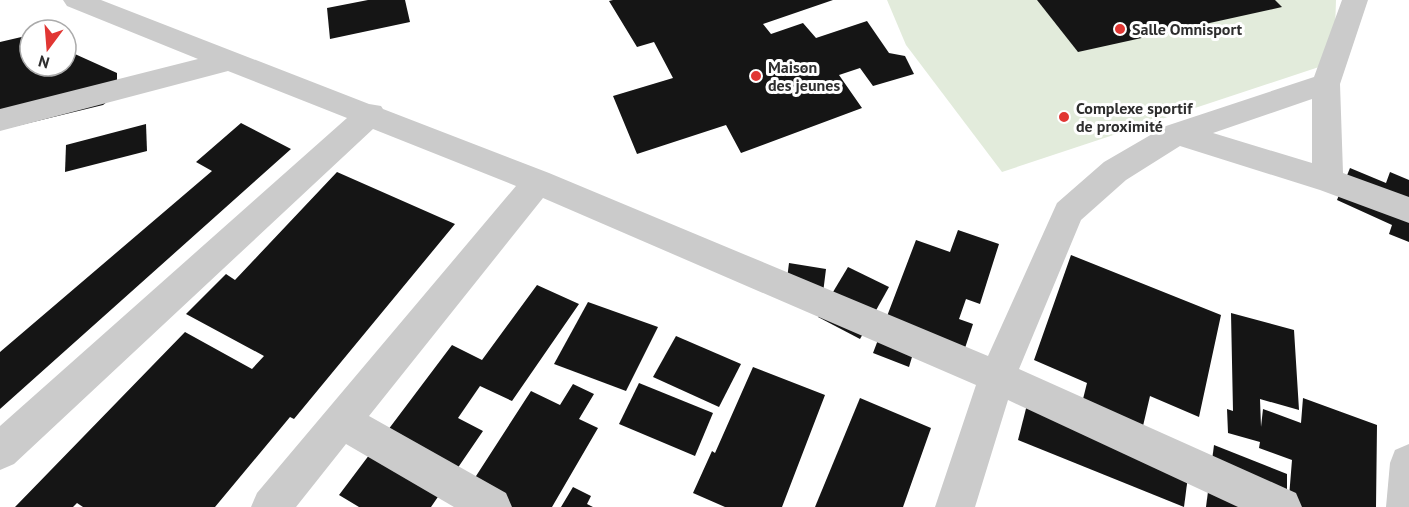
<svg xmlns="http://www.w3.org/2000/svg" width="1409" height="507" viewBox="0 0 1409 507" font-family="'PT Sans',sans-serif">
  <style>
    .green { fill: #e2ebdb }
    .building { fill: #151515 }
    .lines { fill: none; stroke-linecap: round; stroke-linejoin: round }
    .street { fill: #cbcbcb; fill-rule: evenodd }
    .poi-dot { fill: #e13633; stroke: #fff; stroke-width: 2 }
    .labels { text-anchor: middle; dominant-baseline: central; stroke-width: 6; stroke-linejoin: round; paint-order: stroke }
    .poi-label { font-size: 16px; font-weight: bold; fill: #2e2e2e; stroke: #fff; text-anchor: start }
  </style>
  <rect width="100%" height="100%" fill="#fff"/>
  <!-- green -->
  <polygon class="green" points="887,0 1336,0 1334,62 1002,172 906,45"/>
  <!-- building -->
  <g class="building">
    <polygon points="368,0 405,0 410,22 330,39 327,8"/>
    <polygon points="613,0 833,0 763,24 771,34 803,23 816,38 867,21 889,53 905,56 914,74 873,86 860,68 839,75 862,108 741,153 726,125 637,154 613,96 673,78 654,42 637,47 609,1"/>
    <polygon points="1037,0 1275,0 1282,7 1078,52"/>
    <polygon points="30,35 30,66 66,66 66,50 117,73 117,94 103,105 0,130 0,42"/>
    <polygon points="241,123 291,149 0,409 0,352 212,171 196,162"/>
    <polygon points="146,124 147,151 65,172 66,145"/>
    <polygon points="1350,168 1386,183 1390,172 1409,180 1409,242 1389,234 1392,225 1337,200"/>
    <polygon points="337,172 455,224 294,419 290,417 215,507 83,507 77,503 73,507 15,507 185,332 252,369 264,356 186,314 226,274 235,280"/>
    <polygon points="958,230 999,244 980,304 966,299 959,319 973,324 964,351 912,357 909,367 873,353 916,240 950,252"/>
    <polygon points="1071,255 1221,315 1199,417 1150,396 1143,426 1083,399 1087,383 1034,360"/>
    <polygon points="789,263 826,269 823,293 786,287"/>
    <polygon points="848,267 889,287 860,339 818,317"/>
    <polygon points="537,285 579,304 512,401 480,386 458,418 483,431 431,507 359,507 339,495 452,345 482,360"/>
    <polygon points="588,302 658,327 626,391 554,364"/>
    <polygon points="1231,313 1294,330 1299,410 1260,399 1261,427 1263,409 1301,423 1303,398 1377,425 1376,507 1261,507 1289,497 1292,460 1259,448 1260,442 1228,433 1227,409 1233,411"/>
    <polygon points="676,336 741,364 719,407 653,377"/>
    <polygon points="753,367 825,395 782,507 725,507 693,493 712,451 715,453"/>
    <polygon points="639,383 713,413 695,456 619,424"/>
    <polygon points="573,384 594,394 579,419 598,428 552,507 456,507 531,391 560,405"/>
    <polygon points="1031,389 1191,453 1184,507 1018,440"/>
    <polygon points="860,398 931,428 903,507 815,507"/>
    <polygon points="1214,445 1287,474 1287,490 1251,507 1206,507"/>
    <polygon points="573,487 591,496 587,504 593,507 561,507"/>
  </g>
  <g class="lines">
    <!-- street -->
    <g class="street">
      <path d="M63 0H101L369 104 381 106 383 109 549 173 988 356 1057 203 1104 162 1166 126 1314 77 1342 0H1368L1340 84 1343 173 1409 197V223L1320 190 1180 146 1126 180 1081 220 1019 369 1296 493 1302 507H1238L1008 400 975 507H935L976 385 543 198 369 416 506 493 512 507H454L346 444 296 507H251L257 493 516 186 373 129 14 464 0 470V426L347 118 228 71 0 131V109L198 59 67 6ZM1312 99V163L1213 133Z"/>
      <polygon points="1409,444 1409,507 1386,507 1390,463 1395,450"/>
    </g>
  </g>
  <!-- markers -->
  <g class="poi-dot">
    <circle cx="1120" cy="29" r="6"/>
    <circle cx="756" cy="76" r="6"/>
    <circle cx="1064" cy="117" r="6"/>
  </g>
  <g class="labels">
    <!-- poi labels -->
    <g class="poi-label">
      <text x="1132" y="29">Salle Omnisport</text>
      <text x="768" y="67">Maison<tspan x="768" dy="18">des jeunes</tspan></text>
      <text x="1076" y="108">Complexe sportif<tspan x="1076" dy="18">de proximité</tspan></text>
    </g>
  </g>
  <!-- north arrow -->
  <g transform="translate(48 48) rotate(196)"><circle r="28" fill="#ffffff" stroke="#ababab" stroke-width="1.5"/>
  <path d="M0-4.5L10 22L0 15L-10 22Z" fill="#e13633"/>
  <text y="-9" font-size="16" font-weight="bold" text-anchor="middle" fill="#2e2e2e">N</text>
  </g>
</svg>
